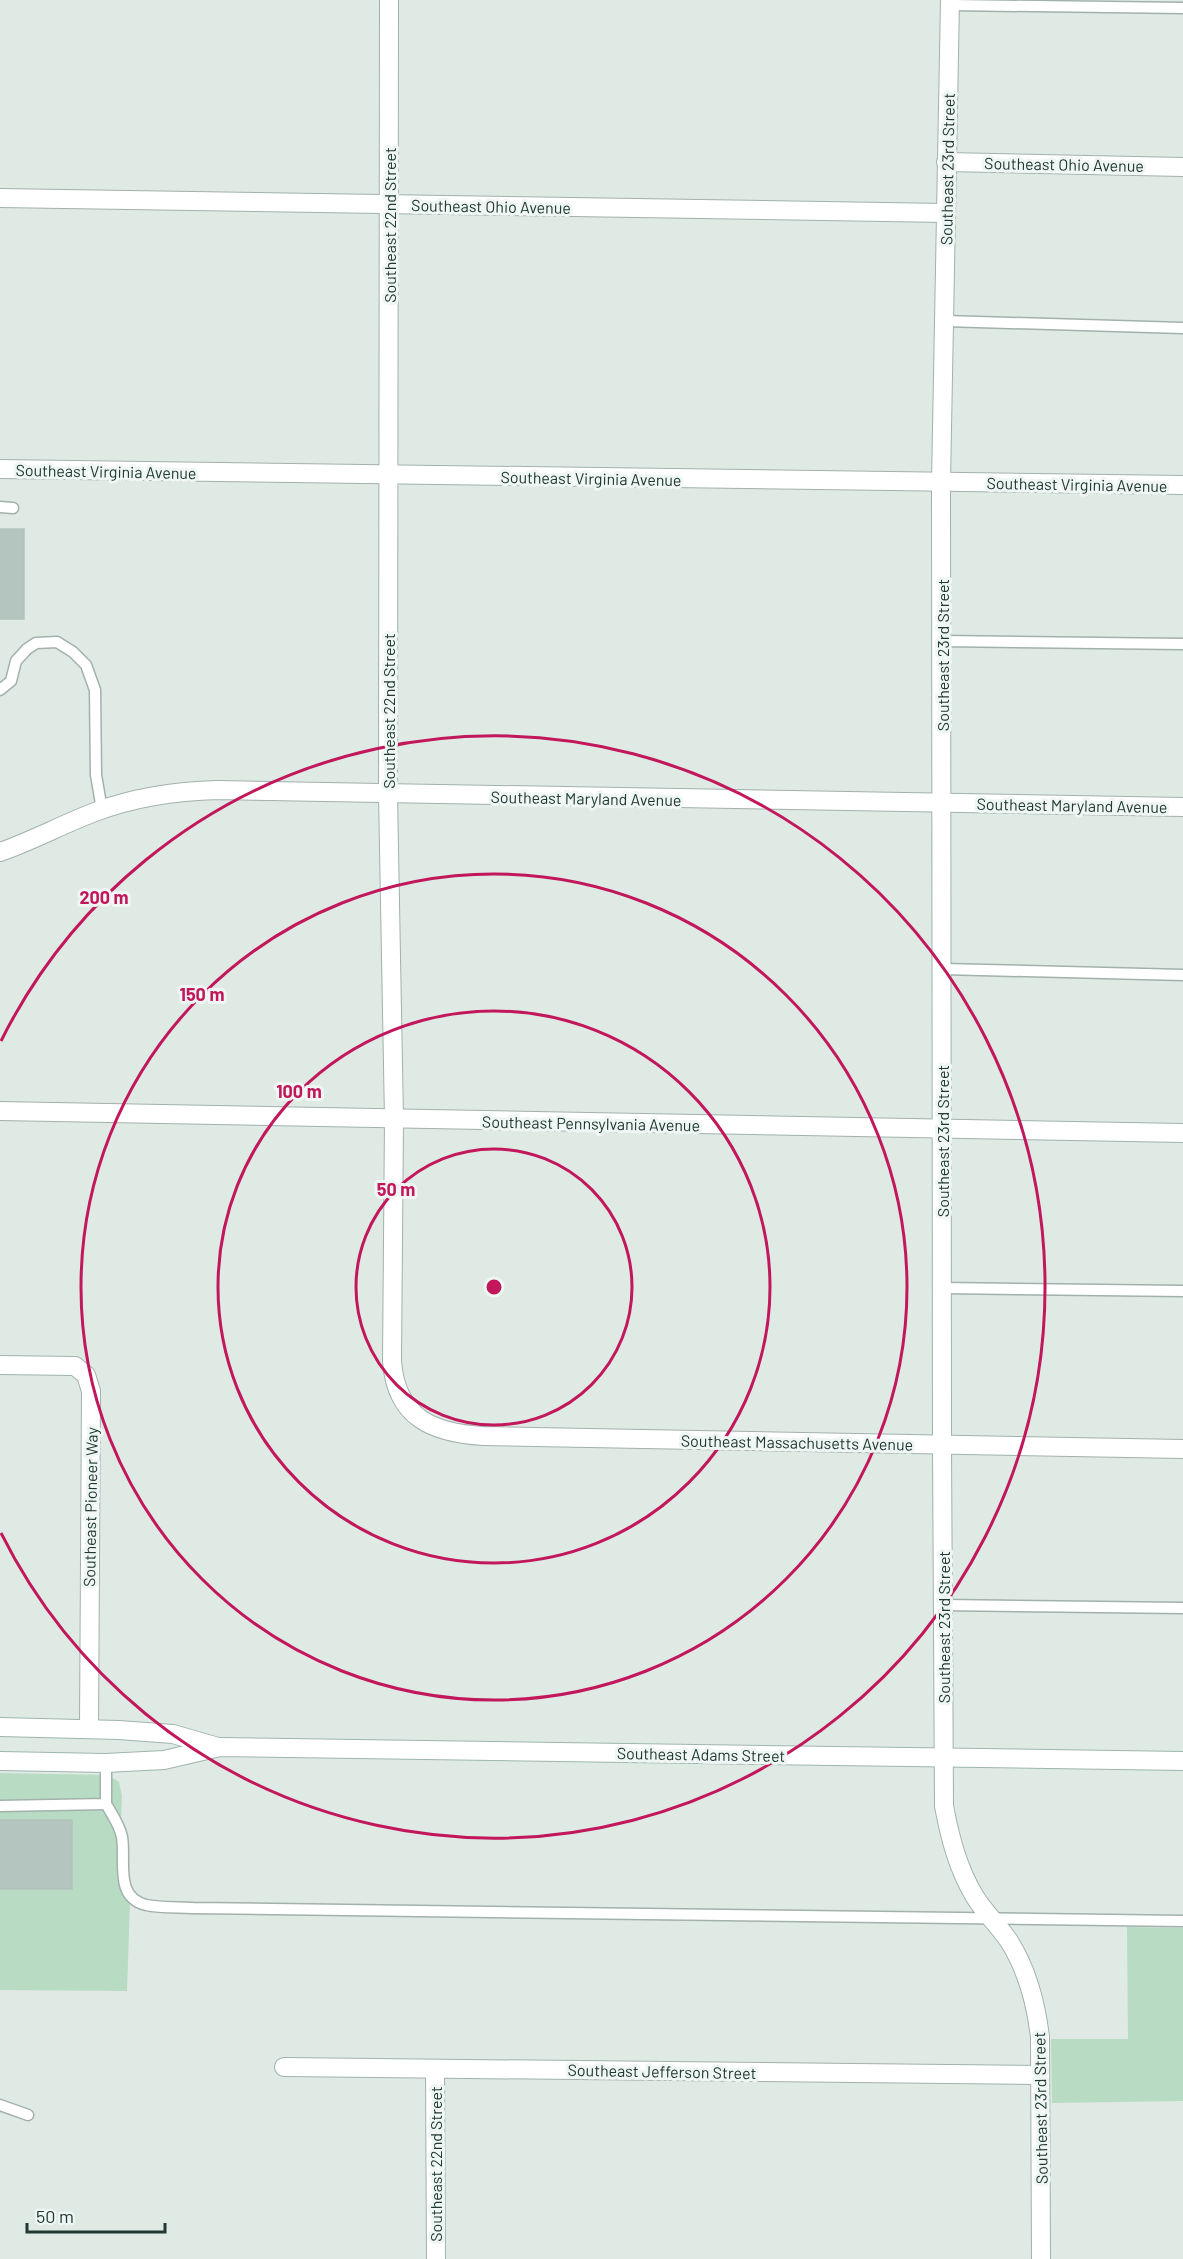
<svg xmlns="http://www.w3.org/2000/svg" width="1183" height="2259" viewBox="0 0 1183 2259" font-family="Barlow,sans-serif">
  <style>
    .green { fill: #b8dbc3 }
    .building { fill: #b4c4be; stroke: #b1c3bc; stroke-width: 1.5 }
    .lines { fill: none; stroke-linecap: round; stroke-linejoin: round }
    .lane-casing { stroke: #a2b1ac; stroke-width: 13 }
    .street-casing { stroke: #a2b1ac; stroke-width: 20 }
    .secondary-casing { stroke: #9eb5ae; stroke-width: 20 }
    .lane { stroke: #fff; stroke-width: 10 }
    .street { stroke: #fff; stroke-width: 18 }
    .secondary { stroke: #fff; stroke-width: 18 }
    .ring { fill: none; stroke: #c2185b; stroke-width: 3 }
    .labels { text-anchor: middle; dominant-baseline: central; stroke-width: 6; stroke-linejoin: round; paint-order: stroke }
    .street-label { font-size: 16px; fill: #203933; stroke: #eff6f3 }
    .centre { fill: #c2185b; stroke: #eff6f3; stroke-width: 3 }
    .ring-label { font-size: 18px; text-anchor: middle; font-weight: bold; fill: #c2185b; stroke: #eff6f3; stroke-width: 6; stroke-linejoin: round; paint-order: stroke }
  </style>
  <rect width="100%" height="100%" fill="#dfeae5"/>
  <!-- green -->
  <g class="green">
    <polygon points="0,1773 108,1775 119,1782 122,1796 119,1871 121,1891 130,1902 127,1991 0,1990"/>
    <polygon points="1127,1927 1183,1928 1183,2101 1052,2103 1051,2039 1128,2039"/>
  </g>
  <!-- building -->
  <g class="building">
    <rect x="0" y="529" width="24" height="90"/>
    <rect x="0" y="1820" width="72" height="69"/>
  </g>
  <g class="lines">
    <!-- lane casing -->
    <g class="lane-casing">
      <g id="lane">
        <polyline points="950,5 1183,8"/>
        <polyline points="945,321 1183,328"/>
        <polyline points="0,507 13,508"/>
        <polyline points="942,641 1183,644"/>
        <polyline points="0,690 11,681 16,661 27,649 36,643 57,642 73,652 86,665 95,690 96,775 102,810"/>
        <polyline points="943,969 1183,975"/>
        <polyline points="942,1288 1183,1291"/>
        <polyline points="943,1605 1183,1608"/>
        <path d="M106 1804C112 1814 120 1826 122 1837 126 1861 114 1897 146 1905 161 1908 178 1907 193 1908L1183 1921"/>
        <polyline points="0,1806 106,1804 106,1763"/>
        <polyline points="0,2105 28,2115"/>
      </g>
    </g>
    <!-- street casing -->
    <g class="street-casing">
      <g id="street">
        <path d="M389 0 388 794 394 1119 392 1361C396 1418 433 1433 483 1436L1183 1449"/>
        <path d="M950 0 941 483 942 1445 944 1806C950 1838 958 1869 975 1897 985 1913 999 1926 1009 1941 1028 1971 1036 2003 1040 2037L1041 2259"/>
        <polyline points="946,162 1183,167"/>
        <polyline points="0,198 946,213"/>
        <polyline points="0,469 1183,485"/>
        <path d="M0 852C32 841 63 824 95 812 135 797 176 791 218 790L1183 807"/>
        <polyline points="0,1111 1183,1133"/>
        <polyline points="0,1365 75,1366 86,1375 91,1391 89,1729"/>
        <polyline points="284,2067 1040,2075"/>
        <polyline points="435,2069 436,2259"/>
      </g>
    </g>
    <!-- secondary casing -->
    <g class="secondary-casing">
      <g id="secondary">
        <polyline points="0,1727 119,1730 173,1734 218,1747"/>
        <polyline points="0,1761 106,1763 164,1760 220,1747 1183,1761"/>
      </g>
    </g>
    <!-- lane -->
    <use href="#lane" class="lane"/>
    <!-- street -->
    <use href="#street" class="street"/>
    <!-- secondary -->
    <use href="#secondary" class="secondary"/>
  </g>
  <!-- distance rings -->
  <g class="ring">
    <circle cx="494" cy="1287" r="138"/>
    <circle cx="494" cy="1287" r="276"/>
    <circle cx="494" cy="1287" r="413"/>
    <path d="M1 1041A551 551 0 1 1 1 1533"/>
  </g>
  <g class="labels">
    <!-- street labels -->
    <g class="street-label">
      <text transform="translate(1064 164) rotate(1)">Southeast Ohio Avenue</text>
      <text transform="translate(947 169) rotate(-89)">Southeast 23rd Street</text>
      <text transform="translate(491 206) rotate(1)">Southeast Ohio Avenue</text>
      <text transform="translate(389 225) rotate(-90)">Southeast 22nd Street</text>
      <text transform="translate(106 471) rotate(1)">Southeast Virginia Avenue</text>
      <text transform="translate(591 478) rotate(1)">Southeast Virginia Avenue</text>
      <text transform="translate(1077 484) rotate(1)">Southeast Virginia Avenue</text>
      <text transform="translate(942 655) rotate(-90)">Southeast 23rd Street</text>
      <text transform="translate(388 711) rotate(-90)">Southeast 22nd Street</text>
      <text transform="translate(586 798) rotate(1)">Southeast Maryland Avenue</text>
      <text transform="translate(1072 805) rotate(1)">Southeast Maryland Avenue</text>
      <text transform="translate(591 1123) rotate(1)">Southeast Pennsylvania Avenue</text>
      <text transform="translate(942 1141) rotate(-90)">Southeast 23rd Street</text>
      <text transform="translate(797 1442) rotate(1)">Southeast Massachusetts Avenue</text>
      <text transform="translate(90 1507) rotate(-89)">Southeast Pioneer Way</text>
      <text transform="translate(943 1627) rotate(-90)">Southeast 23rd Street</text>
      <text transform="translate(701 1754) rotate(1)">Southeast Adams Street</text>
      <text transform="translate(662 2071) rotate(1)">Southeast Jefferson Street</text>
      <text transform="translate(1040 2108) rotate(-91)">Southeast 23rd Street</text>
      <text transform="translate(435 2164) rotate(-90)">Southeast 22nd Street</text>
    </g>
  </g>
  <circle cx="494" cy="1287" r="9" class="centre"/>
  <g class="ring-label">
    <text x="104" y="904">200 m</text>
    <text x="202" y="1001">150 m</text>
    <text x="299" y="1098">100 m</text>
    <text x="396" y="1196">50 m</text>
  </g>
  <!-- scale -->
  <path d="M27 2223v9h138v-9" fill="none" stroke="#203933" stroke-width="3"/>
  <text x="36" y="2223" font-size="18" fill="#203933" stroke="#eff6f3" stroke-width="4.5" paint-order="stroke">50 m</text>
</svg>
